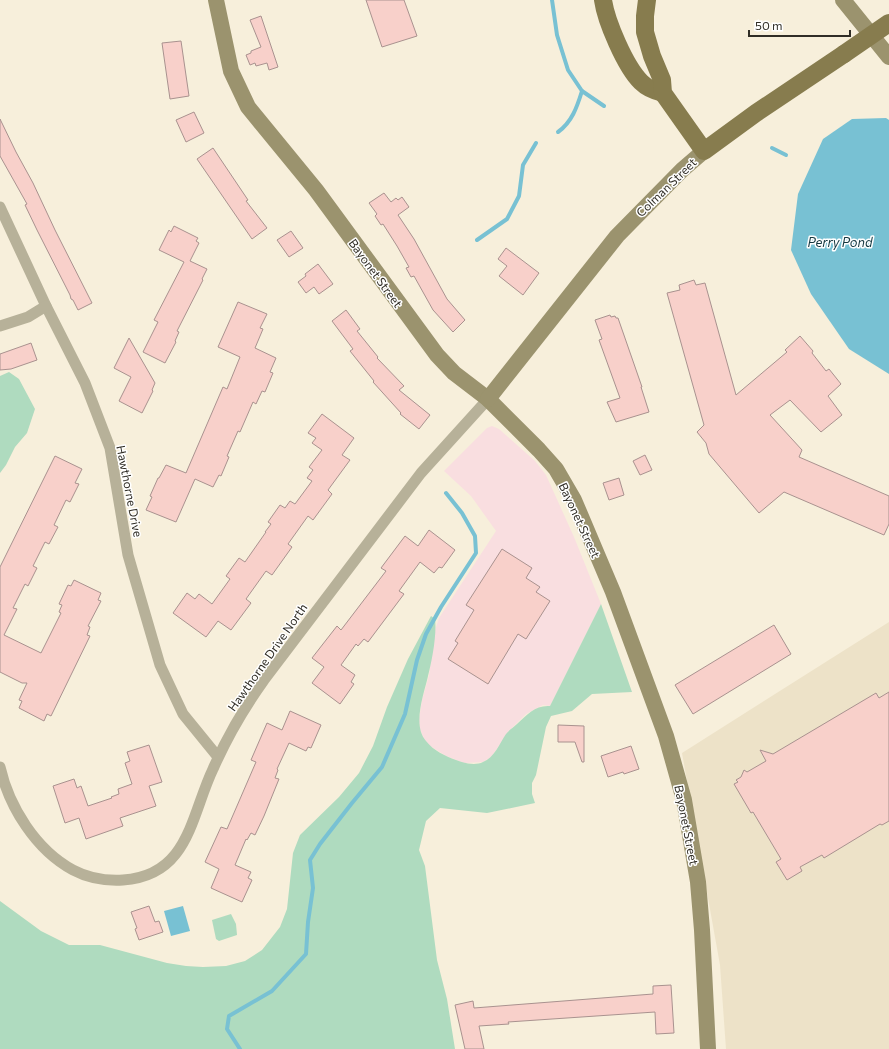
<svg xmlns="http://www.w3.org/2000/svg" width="889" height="1049" viewBox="0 0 889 1049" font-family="Commissioner,sans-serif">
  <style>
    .built { fill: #ede2c8 }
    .education { fill: #f9dee0 }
    .green { fill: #afdbbf }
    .water { fill: #78c1d3 }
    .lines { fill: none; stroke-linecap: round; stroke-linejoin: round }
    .stream { stroke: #78c1d3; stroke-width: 4 }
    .building { fill: #f8d0ca; stroke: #a9928f }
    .street { stroke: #b7b199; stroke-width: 11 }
    .secondary { stroke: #9b936e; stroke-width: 16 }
    .primary { stroke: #877c4e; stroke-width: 18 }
    .primary-bridge { stroke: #877c4e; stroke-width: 18 }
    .labels { text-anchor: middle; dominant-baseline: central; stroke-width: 3; stroke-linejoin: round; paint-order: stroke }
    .street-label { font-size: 12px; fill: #302d26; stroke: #fff }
    .water-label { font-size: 13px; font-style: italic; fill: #143840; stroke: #fff }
  </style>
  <rect width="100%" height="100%" fill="#f7efdb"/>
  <!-- built -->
  <polygon class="built" points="889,622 889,1049 726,1049 720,965 682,753"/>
  <!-- education -->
  <polygon class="education" points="492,426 499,429 535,461 546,475 574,537 601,604 550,706 543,705 526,714 507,733 502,742 491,757 483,762 464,763 446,756 430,746 424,739 420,729 419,719 422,700 429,675 435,630 439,618 496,531 471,496 444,471 487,428"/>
  <!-- green -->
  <g class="green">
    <polygon points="9,372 19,379 35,409 27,433 15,447 6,465 0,473 0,376"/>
    <path d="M601 604 632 692 592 694 572 711 551 716 546 727 536 775 532 783V794L535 803 487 813 440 808 426 821 419 850 425 866 437 960 447 999 455 1049H0V901L41 931 69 945H100L167 963 186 966 203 967 226 966 245 961 262 950 280 927 287 909 293 853 300 835 339 797 359 773 373 746 387 707 408 659 431 616 435 619C437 634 432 661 428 676 424 694 412 725 426 741 434 751 445 756 456 760 464 763 475 766 483 762 494 758 500 743 506 734 509 730 514 727 517 724 528 714 535 705 550 706Z"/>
    <polygon points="231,914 236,924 237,935 219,941 216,939 212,920"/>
  </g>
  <!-- water -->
  <g class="water">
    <polygon points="886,118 889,120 889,374 849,349 811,294 791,250 798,194 823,139 852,119"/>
    <polygon points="183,906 190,931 171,936 164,911"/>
  </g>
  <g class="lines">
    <!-- stream -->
    <g class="stream">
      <polyline points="552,0 557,35 568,70 582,91 604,106"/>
      <path d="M558 132C572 122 577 107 582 91"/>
      <polyline points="772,148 786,155"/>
      <polyline points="477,240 507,219 519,196 523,165 536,143"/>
      <polyline points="240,1049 227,1029 229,1016 272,991 306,954 308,922 313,888 310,860 320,844 352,803 382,767 405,714 417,660 426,634 441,607 476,553 475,536 462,513 446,493"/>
    </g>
  </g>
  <!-- building -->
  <g class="building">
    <polygon points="366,0 404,0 417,36 382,47"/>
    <polygon points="261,16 278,67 269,70 267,63 256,66 255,63 250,65 246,55 251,53 251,51 261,47 250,20"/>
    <polygon points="181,41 189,96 170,99 162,43"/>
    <polygon points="194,112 204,133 186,142 176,120"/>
    <polygon points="0,119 16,152 33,183 55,230 92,303 78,310 73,300 71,299 70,295 37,230 25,205 27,204 0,156"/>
    <polygon points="213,148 248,200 246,201 267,228 252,239 197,159"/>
    <polygon points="384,193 391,202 396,198 398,200 402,197 409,207 398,215 414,239 447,299 465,320 453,332 433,310 414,276 411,277 406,268 409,267 397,246 383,224 381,225 375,216 377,214 369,203"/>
    <polygon points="174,226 198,238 196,241 199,243 190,261 207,269 202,279 203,280 177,331 179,332 175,341 176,342 165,363 143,352 158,322 154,320 184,262 159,250 169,230 171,232"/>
    <polygon points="291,231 303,248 289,257 277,240"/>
    <polygon points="506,248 539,273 523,295 499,276 507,266 498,259"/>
    <polygon points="318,264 333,284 319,294 314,287 306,293 298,282 306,276 305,274"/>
    <polygon points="694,280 696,285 705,283 736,395 787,352 785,350 800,336 813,351 812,353 826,371 829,369 841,384 828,396 842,415 821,432 790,400 770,415 802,450 799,457 889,496 889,524 884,535 784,492 759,513 709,454 706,443 697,432 704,425 667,293 680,290 679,285"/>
    <polygon points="238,302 267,314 260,328 263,329 255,348 276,358 270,372 273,373 265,392 262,391 256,404 253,402 240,432 238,431 227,456 229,457 221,476 219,475 213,487 195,479 176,522 146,510 152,497 150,496 158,478 159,478 166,465 186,473 223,387 227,389 240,357 218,347"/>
    <polygon points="346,310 360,329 357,331 378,357 377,358 404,386 399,390 430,415 419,429 400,414 401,413 373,382 374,381 350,351 353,349 332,321"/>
    <polygon points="610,315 611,317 615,316 616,318 618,318 642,387 641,387 649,412 616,422 607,402 620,398 599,340 602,339 595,320"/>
    <polygon points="129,338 155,383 152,390 153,391 142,413 119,401 131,377 114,368"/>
    <polygon points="31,343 37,360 11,369 0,370 0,354"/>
    <polygon points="322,414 354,438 342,455 350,460 328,490 332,494 313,520 308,516 288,544 292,547 272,575 266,571 246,599 251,603 231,630 218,621 206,637 173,613 187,593 195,599 199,594 212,604 230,579 226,576 239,558 245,562 266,532 265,532 271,524 268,522 280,505 285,508 290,501 295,504 312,481 307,478 313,470 309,467 322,450 312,443 316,438 308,433"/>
    <polygon points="645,455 652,470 640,475 633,461"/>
    <polygon points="55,456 82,469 75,483 79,484 70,502 66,500 54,525 58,527 49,544 45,542 33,566 37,568 28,586 25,584 13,608 17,609 4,635 41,653 61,613 59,612 62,605 59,604 68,585 71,586 74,580 101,593 98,600 101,601 88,626 90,627 87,635 90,636 51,716 47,714 44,721 19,708 22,701 19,700 27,683 22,683 0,672 0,567"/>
    <polygon points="619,478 624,495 609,500 603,483"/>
    <polygon points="429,530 455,550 442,568 439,567 434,573 420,562 399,591 404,594 368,642 364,639 358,646 356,644 341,665 355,675 351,682 354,684 340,704 312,683 324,667 312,658 337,626 341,630 386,571 381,568 405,536 418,546"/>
    <polygon points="502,549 532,568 526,578 540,587 536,592 550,601 526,639 518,634 488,684 448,659 458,643 455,641 474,610 466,605"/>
    <polygon points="774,625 791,654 693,714 675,685"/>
    <polygon points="889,692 889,821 882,825 880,824 824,858 822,855 800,867 802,871 787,880 776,862 781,859 753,812 751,813 734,784 738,782 736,780 741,777 744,770 747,772 766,761 760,750 773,754 876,693 879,698"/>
    <polygon points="290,711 321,725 311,748 308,747 306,751 289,743 277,769 278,770 275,778 279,779 264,816 255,835 251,833 247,840 246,839 235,865 251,872 248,878 252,880 242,902 211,888 219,869 205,862 221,827 227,829 256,762 251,760 267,723 282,730"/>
    <polygon points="558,725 584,726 584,762 582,762 575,742 558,742"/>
    <polygon points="149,745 162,782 149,786 156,806 120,818 123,826 86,839 79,818 65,823 53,786 74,779 77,788 81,786 88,806 112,798 111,797 119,794 118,789 132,784 125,763 130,761 127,752"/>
    <polygon points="631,746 639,769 624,774 623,772 608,777 601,756"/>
    <polygon points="149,906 155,922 159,921 163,932 139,940 135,929 137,928 131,912"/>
    <polygon points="671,985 674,1033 656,1034 655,1012 508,1022 509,1024 479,1026 484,1049 465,1049 455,1005 473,1001 474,1008 653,994 653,986"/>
  </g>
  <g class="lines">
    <!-- street -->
    <g class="street">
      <polyline points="0,207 46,306 85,383 110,448 128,555 160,665 183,714 218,757"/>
      <polyline points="0,326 28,317 46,306"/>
      <path d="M0 767C9 807 36 850 73 870 88 878 106 881 123 880 189 876 191 815 213 769 227 737 244 708 264 680L421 473 488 399"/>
    </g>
    <!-- secondary -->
    <g class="secondary">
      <polyline points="216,0 231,71 248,107 316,190 437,355 454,373 488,399 539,450 556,469 574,500 613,592 666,736 684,800 698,882 702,930 708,1049"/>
      <polyline points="843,0 889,57"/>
      <polyline points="488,399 617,236 682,170 704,151"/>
    </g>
    <!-- primary -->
    <g class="primary">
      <path d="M603 0C606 21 625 66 641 82 647 88 654 91 663 93"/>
      <polyline points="647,0 645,16 645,32 652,56 662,80 663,93 704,151 756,113 844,54"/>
    </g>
    <!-- primary-bridge -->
    <polyline class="primary-bridge" points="844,54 889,23"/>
  </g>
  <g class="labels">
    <!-- street labels -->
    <g class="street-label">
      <text transform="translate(666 187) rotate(-44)">Colman Street</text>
      <text transform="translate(376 273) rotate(54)">Bayonet Street</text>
      <text transform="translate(130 491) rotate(79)">Hawthorne Drive</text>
      <text transform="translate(580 520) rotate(65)">Bayonet Street</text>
      <text transform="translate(267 657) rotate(-55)">Hawthorne Drive North</text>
      <text transform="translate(687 825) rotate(79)">Bayonet Street</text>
    </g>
    <!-- water labels -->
    <g class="water-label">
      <text x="840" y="242">Perry Pond</text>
    </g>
  </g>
  <!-- scale -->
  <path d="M749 30v6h101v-6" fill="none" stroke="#302d26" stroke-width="2"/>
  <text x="755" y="30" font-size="12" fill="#302d26" stroke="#ffffff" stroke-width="3" paint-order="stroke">50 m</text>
</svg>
